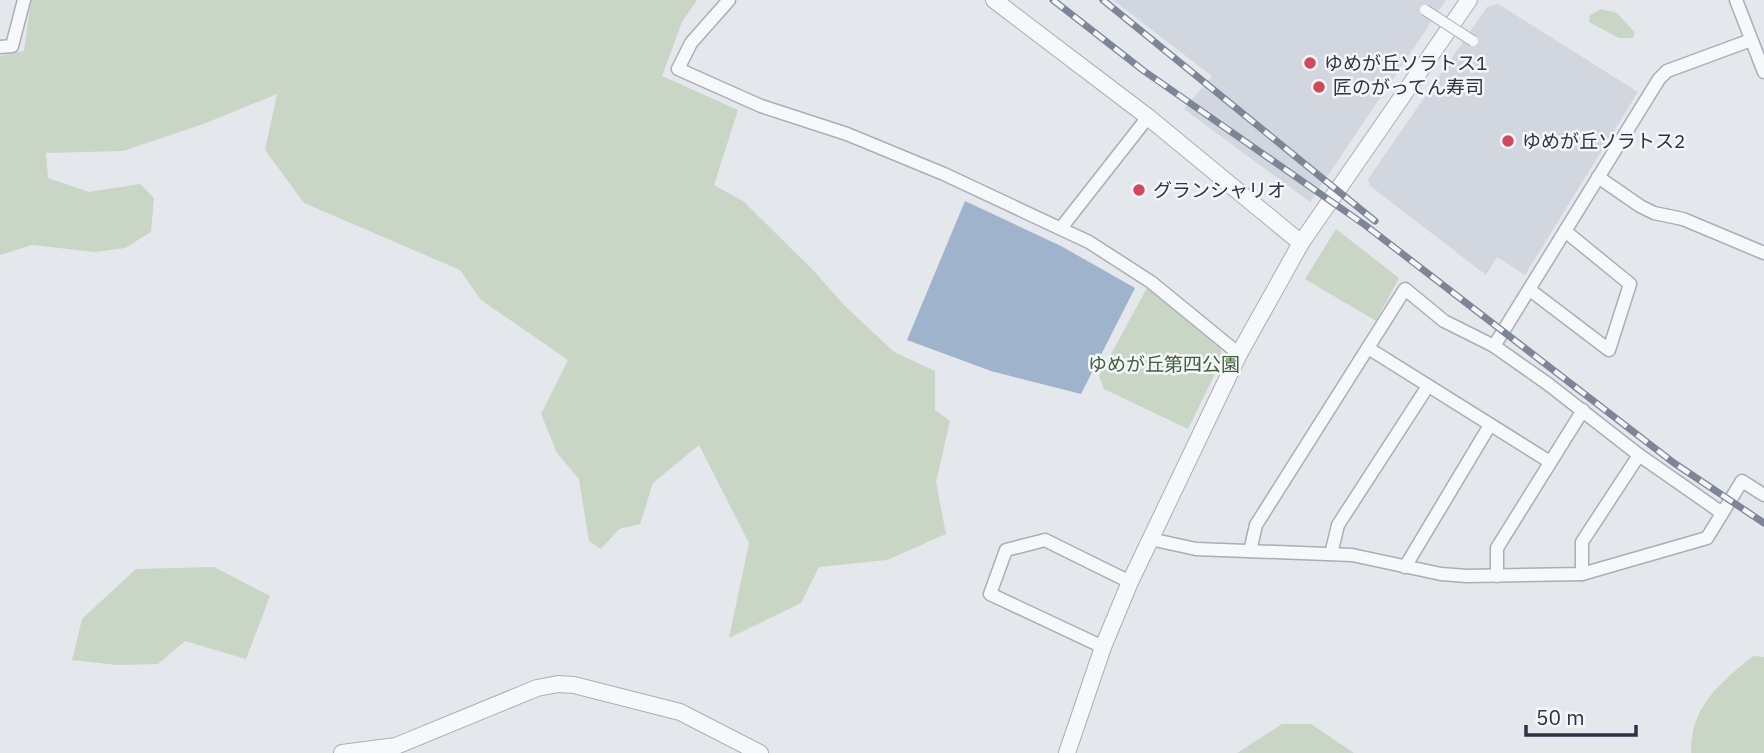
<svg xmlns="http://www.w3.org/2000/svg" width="1764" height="753" viewBox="0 0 1764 753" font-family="'IBM Plex Sans','Noto Sans JP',sans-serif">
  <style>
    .built { fill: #d2d6de }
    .green { fill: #c9d6c5 }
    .water { fill: #9fb4cc }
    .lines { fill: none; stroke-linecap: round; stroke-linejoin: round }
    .minor-casing { stroke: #a9aeb7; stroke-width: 15 }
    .tertiary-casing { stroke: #a9aeb7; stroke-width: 18 }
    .minor { stroke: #f7f8fa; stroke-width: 12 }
    .tertiary { stroke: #f7f8fa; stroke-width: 16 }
    .rail-casing { stroke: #7d8696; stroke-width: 7 }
    .rail { stroke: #f4f6f9; stroke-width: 4.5; stroke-dasharray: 13; stroke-linecap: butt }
    .pedestrian-bridge-casing { stroke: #a9aeb7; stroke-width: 12; stroke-linecap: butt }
    .pedestrian-bridge { stroke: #f7f8fa; stroke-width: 10 }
    .poi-dot { fill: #d1495b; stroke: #f4f6f9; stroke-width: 2.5 }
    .labels { text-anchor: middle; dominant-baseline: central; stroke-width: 5; stroke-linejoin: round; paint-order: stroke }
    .poi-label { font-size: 19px; fill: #2b3445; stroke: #f4f6f9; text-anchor: start }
    .park-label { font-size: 19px; fill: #3f6138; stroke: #f4f6f9 }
  </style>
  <rect width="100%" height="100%" fill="#e4e7ec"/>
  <!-- built -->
  <g class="built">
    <polygon points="1113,0 1446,0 1310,202 1184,109 1212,76"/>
    <polygon points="1498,4 1638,92 1525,275 1497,257 1486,275 1369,185 1368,179 1487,7"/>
  </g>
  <!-- green -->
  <g class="green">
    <polygon points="31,0 697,0 682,22 662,76 738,110 714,185 743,201 812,269 844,305 894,352 935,371 935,410 950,421 936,482 946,534 887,560 819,567 801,603 729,638 749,543 699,445 653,483 640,524 619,529 601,549 589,541 579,479 557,453 541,414 568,360 481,300 460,270 304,203 265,150 277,94 206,123 123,151 46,153 48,178 89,192 140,184 154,198 151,232 125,248 95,252 32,245 0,255 0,56 24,51"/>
    <polygon points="1601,9 1617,13 1635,33 1633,38 1619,38 1589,22 1590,15"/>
    <polygon points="1336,229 1399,278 1376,321 1305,279"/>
    <polygon points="1147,288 1219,345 1223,357 1188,429 1104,389 1099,376"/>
    <polygon points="214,567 270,596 246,659 185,641 158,664 117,665 72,660 82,619 136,569"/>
    <path d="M1753 656 1764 657V753H1691C1690 707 1720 683 1753 656Z"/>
    <polygon points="1282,724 1311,724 1354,753 1237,753"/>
  </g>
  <!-- water -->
  <polygon class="water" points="965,201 1061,246 1135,288 1081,394 991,371 907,340"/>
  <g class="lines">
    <!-- minor casing -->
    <g class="minor-casing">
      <g id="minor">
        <polyline points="729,0 691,43 678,69 761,106 847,134 944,174 1089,242 1151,282 1239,354"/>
        <polyline points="1736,0 1764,72"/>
        <polyline points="0,47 12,46 24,0"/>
        <polyline points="1598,177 1640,206 1654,213 1683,219 1764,253"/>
        <polyline points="1061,228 1148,117"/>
        <polyline points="1530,290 1609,350 1630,284 1565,231"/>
        <polyline points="1494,346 1659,79 1667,71 1751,40"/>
        <polyline points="1368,348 1550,462"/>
        <polyline points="1150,539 1196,549 1352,555 1441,574 1467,576 1582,574 1707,538 1742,481 1764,495"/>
        <polyline points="1250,551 1256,525 1405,289 1444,321 1494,346 1548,384 1639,455 1722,513"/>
        <polyline points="1331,554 1338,525 1428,386"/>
        <polyline points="1405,567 1490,425"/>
        <polyline points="1582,574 1582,542 1639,455"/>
        <polyline points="1497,576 1497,548 1583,410"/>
        <polyline points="1103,647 990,594 1006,550 1045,540 1130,582"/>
      </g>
    </g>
    <!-- tertiary casing -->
    <g class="tertiary-casing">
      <g id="tertiary">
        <polyline points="994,0 1148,117 1301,243"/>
        <polyline points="342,753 396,746 537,688 558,684 574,685 680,712 760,753"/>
        <polyline points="1067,753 1103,647 1130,582 1239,354 1301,243 1469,0"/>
      </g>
    </g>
    <!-- minor -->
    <use href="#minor" class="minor"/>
    <!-- tertiary -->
    <use href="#tertiary" class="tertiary"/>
    <!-- rail casing -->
    <g class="rail-casing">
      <g id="rail">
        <polyline points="1053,0 1144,71 1365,225 1674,463 1764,523"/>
        <polyline points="1103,0 1375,221"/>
      </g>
    </g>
    <!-- rail -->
    <use href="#rail" class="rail"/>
    <!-- pedestrian-bridge casing -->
    <g class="pedestrian-bridge-casing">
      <polyline id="pedestrian-bridge" points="1425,10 1473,41"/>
    </g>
    <!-- pedestrian-bridge -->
    <use href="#pedestrian-bridge" class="pedestrian-bridge"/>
  </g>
  <!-- markers -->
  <g class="poi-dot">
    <circle cx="1310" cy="63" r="7"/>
    <circle cx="1319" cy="87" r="7"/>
    <circle cx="1508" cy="141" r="7"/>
    <circle cx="1139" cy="190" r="7"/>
  </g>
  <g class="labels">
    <!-- poi labels -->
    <g class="poi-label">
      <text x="1324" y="63">ゆめが丘ソラトス1</text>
      <text x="1333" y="87">匠のがってん寿司</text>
      <text x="1522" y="141">ゆめが丘ソラトス2</text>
      <text x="1153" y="190">グランシャリオ</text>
    </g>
    <!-- park labels -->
    <g class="park-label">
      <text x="1164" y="364">ゆめが丘第四公園</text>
    </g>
  </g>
  <!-- scale -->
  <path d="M1526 725v10h110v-10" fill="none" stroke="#2b3445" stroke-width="3.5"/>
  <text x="1536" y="725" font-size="21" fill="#2b3445" stroke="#f4f6f9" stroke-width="5" paint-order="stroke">50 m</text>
</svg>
